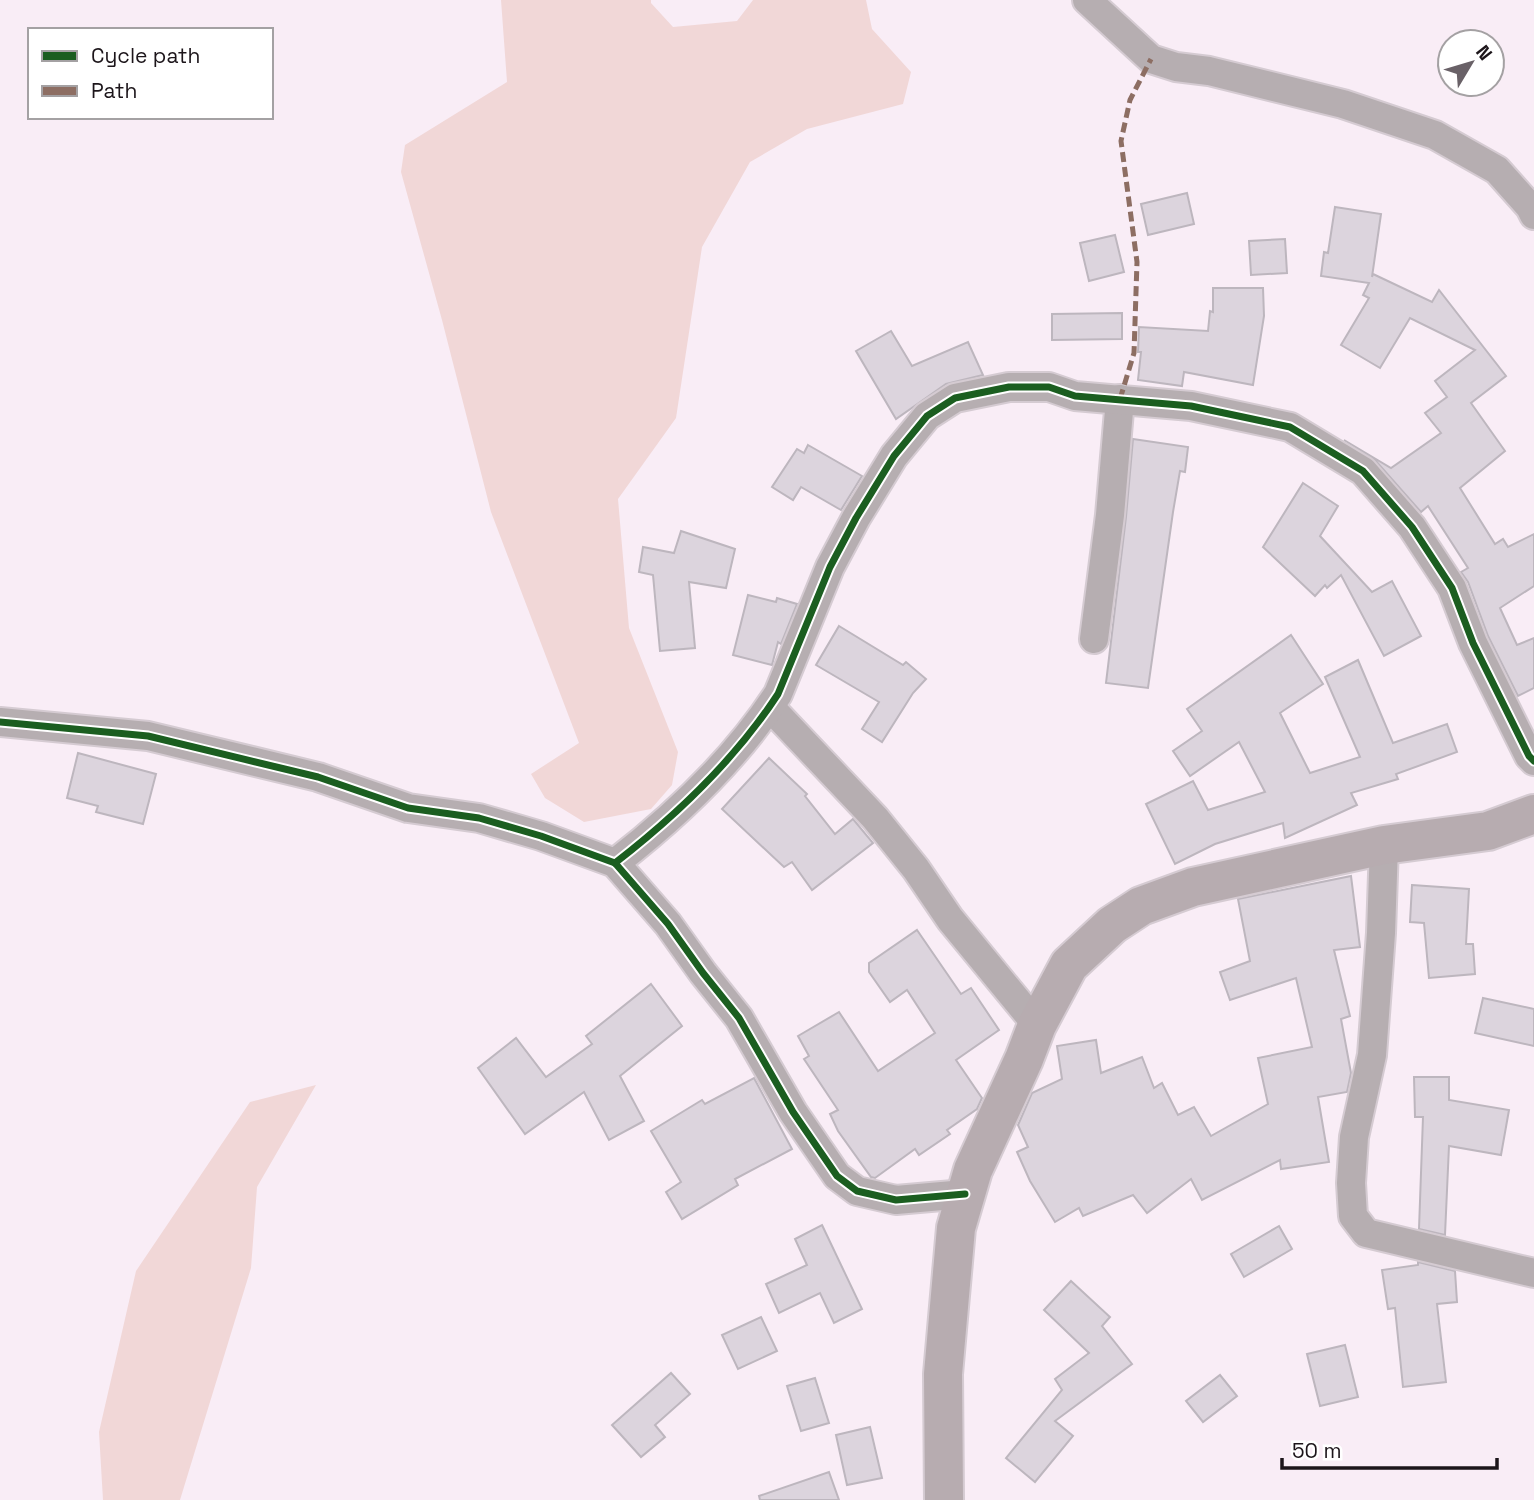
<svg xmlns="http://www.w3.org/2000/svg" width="1534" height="1500" viewBox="0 0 1534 1500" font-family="'Space Grotesk',sans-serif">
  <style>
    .green { fill: #f1d7d7 }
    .building { fill: #dcd4dd; stroke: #bdb6be; stroke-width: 2 }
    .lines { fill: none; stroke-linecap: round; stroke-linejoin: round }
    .street-casing { stroke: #d5cbd2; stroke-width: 32 }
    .secondary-casing { stroke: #d5cbd2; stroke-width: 42 }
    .street { stroke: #b6aeb1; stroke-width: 28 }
    .secondary { stroke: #b7acb0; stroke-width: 38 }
    .quiet { stroke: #8d6e63; stroke-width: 5; stroke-dasharray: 10 5; stroke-linecap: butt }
    .cycleway-casing { stroke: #fff; stroke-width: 11 }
    .cycleway { stroke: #1b5e20; stroke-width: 7 }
  </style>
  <rect width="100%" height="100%" fill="#f9edf6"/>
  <!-- green -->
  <g class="green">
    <polygon points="501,0 651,0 651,3 673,27 737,21 753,0 866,0 872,29 911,72 903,104 807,129 750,162 702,247 676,418 618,499 629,628 678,752 672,785 651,809 584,822 545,798 531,774 579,743 491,512 442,320 401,172 405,145 507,82"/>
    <polygon points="316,1085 257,1187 251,1268 180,1500 103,1500 99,1432 136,1271 250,1102"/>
  </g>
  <!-- building -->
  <g class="building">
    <polygon points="1187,193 1194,224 1148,235 1141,204"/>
    <polygon points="1335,207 1381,214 1372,277 1373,274 1432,302 1439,290 1506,376 1471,403 1505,451 1460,488 1495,544 1503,539 1508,547 1534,534 1534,586 1500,608 1517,645 1534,638 1534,688 1518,696 1488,636 1468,582 1461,572 1468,568 1428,506 1421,512 1375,460 1344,440 1391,468 1441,433 1425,413 1447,397 1435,381 1475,350 1410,318 1380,368 1341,345 1369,298 1363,295 1369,283 1321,276 1324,252 1328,253"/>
    <polygon points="1115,235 1124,272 1089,281 1080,243"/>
    <polygon points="1285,239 1287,273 1251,275 1249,241"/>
    <polygon points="1213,288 1263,288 1264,316 1253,385 1184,372 1182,386 1138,380 1141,352 1138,352 1139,327 1208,331 1210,311 1213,312"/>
    <polygon points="1122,313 1122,339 1052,340 1052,314"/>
    <polygon points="891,331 912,366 968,342 983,375 946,384 896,419 856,351"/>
    <polygon points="1133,439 1188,447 1185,472 1180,471 1173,512 1148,688 1106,683 1126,517"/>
    <polygon points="808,445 862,476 841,510 801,487 793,500 772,487 797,449 804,453"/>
    <polygon points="1303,483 1338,506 1320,536 1372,592 1392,581 1421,636 1384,656 1341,575 1327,588 1325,585 1315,596 1263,547"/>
    <polygon points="681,531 735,549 726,588 689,582 695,648 660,651 653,575 639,572 643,547 674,553"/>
    <polygon points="748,595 776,602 777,598 797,604 781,644 778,642 772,665 733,655"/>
    <polygon points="839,626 903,665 906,662 926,679 913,693 882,742 862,729 879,702 816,665"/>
    <polygon points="1291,635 1323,684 1280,713 1310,773 1360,757 1325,677 1358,660 1393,743 1447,724 1457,752 1396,774 1398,779 1351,793 1357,805 1285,838 1283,823 1215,844 1175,864 1146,804 1193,781 1208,810 1265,792 1239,742 1190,776 1173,751 1202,731 1187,709"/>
    <polygon points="78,753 156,774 143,824 96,812 98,806 67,798"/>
    <polygon points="769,758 807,794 805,796 835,834 853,819 873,843 812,890 792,862 784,867 722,809"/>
    <polygon points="1351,876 1360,947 1334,950 1350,1016 1341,1019 1351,1073 1347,1092 1318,1097 1329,1162 1281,1169 1280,1160 1202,1200 1191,1179 1147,1213 1133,1195 1083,1216 1079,1208 1055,1222 1030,1181 1017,1152 1028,1147 1018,1125 1032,1093 1062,1079 1057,1046 1096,1040 1101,1073 1142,1057 1154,1088 1162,1083 1178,1115 1194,1107 1211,1136 1268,1104 1258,1058 1312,1047 1296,978 1230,1000 1220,972 1250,961 1238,899"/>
    <polygon points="1412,885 1469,889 1466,944 1473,944 1475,974 1429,978 1424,923 1410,922"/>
    <polygon points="917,930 961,994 971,988 999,1030 956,1060 982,1098 977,1109 947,1130 950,1134 919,1155 915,1149 875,1178 871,1177 838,1131 830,1114 838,1110 804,1059 809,1056 798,1036 839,1012 878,1071 935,1033 907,990 890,1002 869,972 869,963"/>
    <polygon points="651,984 682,1026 620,1076 644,1121 609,1140 584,1092 525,1134 478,1068 516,1038 546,1077 592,1044 586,1036"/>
    <polygon points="1483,998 1534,1009 1534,1046 1475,1033"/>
    <polygon points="1414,1077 1449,1077 1449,1100 1509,1110 1501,1155 1449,1146 1445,1235 1419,1229 1423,1117 1415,1117"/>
    <polygon points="754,1078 792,1149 735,1179 738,1185 682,1219 666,1192 681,1182 651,1131 702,1100 705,1104"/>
    <polygon points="822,1225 862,1309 834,1323 820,1293 779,1313 766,1284 807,1265 795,1239"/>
    <polygon points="1279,1226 1292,1249 1244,1277 1231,1254"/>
    <polygon points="1418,1262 1455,1271 1457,1302 1437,1304 1446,1382 1403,1387 1395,1308 1388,1309 1382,1270 1418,1265"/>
    <polygon points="1071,1281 1110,1317 1102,1326 1132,1364 1055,1421 1073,1436 1035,1482 1006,1458 1062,1390 1055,1379 1089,1353 1044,1310"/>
    <polygon points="761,1317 777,1351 738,1369 722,1335"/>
    <polygon points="1345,1345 1358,1397 1320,1406 1307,1354"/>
    <polygon points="671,1373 690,1394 655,1425 665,1437 641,1457 612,1425"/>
    <polygon points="1220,1375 1237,1396 1203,1422 1186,1401"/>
    <polygon points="815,1378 829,1423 801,1431 787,1386"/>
    <polygon points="870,1427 882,1478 847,1485 836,1435"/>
    <polygon points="829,1472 839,1500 760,1500 759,1496"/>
  </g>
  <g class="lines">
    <!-- street casing -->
    <g class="street-casing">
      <g id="street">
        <polyline points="1087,0 1151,59 1176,67 1209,71 1343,104 1435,135 1497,170 1530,207 1534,215"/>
        <polyline points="1094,639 1110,515 1120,399"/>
        <polyline points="770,707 875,818 916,869 950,919 1037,1025"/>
        <polyline points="0,722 148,736 318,777 408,808 479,818 541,836 615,863 668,924 703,973 739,1018 793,1112 837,1176 857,1191 896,1200 965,1194"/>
        <polyline points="1384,845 1381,933 1372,1055 1354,1137 1351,1183 1353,1216 1366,1233 1534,1273"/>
        <path d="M615 863C677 815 735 760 778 694L830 567 856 518 894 456 927 416 955 398 1009 387H1049L1075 396 1191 406 1290 427 1363 471 1412 527 1452 588 1473 643 1529 756 1534 761"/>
      </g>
    </g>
    <!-- secondary casing -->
    <g class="secondary-casing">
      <polyline id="secondary" points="944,1500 943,1374 956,1228 973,1170 1024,1059 1037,1025 1069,965 1112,925 1141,906 1193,887 1384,845 1488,831 1534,814"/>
    </g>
    <!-- street -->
    <use href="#street" class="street"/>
    <!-- secondary -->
    <use href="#secondary" class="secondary"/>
    <!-- quiet -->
    <polyline class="quiet" points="1120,399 1134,353 1137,262 1121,141 1130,100 1151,59"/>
    <!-- cycleway casing -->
    <g class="cycleway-casing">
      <g id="cycleway">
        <polyline points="0,722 148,736 318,777 408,808 479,818 541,836 615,863 668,924 703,973 739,1018 793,1112 837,1176 857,1191 896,1200 965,1194"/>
        <path d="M615 863C677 815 735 760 778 694L830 567 856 518 894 456 927 416 955 398 1009 387H1049L1075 396 1191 406 1290 427 1363 471 1412 527 1452 588 1473 643 1529 756 1534 761"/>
      </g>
    </g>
    <!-- cycleway -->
    <use href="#cycleway" class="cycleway"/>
  </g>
  <!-- legend -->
  <rect x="28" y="28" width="245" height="91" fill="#ffffff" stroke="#a4a1a3" stroke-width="2"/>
  <rect x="42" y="51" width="35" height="10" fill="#1b5e20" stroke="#a4a1a3" stroke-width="2"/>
  <text x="91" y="63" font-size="21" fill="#1c151a">Cycle path</text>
  <rect x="42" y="86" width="35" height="10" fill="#8d6e63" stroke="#a4a1a3" stroke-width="2"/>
  <text x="91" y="98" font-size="21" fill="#1c151a">Path</text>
  <!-- north arrow -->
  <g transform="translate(1471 63) rotate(52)"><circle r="33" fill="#ffffff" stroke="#a4a1a3" stroke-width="2"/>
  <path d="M0-5L12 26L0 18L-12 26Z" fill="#696167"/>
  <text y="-10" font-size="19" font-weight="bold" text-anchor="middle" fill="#1c151a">N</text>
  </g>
  <!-- scale -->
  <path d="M1282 1458v10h215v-10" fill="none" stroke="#1c151a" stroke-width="3.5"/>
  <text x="1292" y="1458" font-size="21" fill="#1c151a" stroke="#ffffff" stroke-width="5" paint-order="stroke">50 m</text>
</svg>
